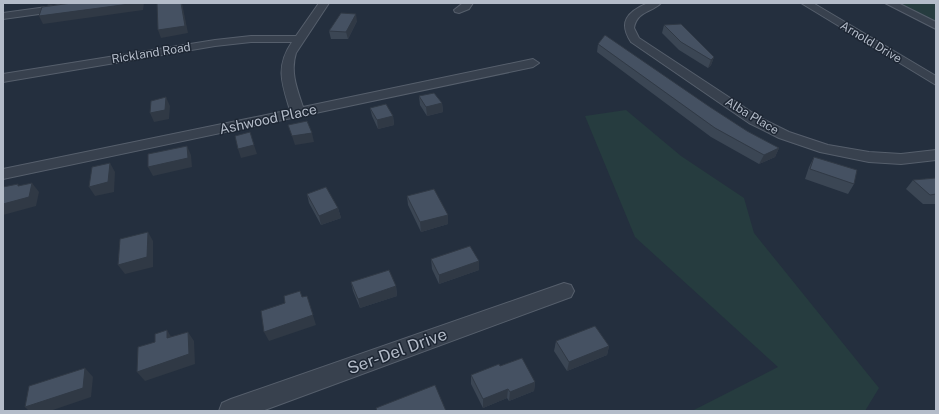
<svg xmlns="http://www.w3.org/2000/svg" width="939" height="414" viewBox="0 0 939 414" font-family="'Public Sans',sans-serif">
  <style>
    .green { fill: #263c3f }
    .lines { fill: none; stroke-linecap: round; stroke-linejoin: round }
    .minor-casing { stroke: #565f6c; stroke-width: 2 }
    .minor { fill: #38414e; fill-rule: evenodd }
    .wall { fill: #3b4654 }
    .shaded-wall { fill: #303945 }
    .building { fill: #455162; stroke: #303945 }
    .labels { text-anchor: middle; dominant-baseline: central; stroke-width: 3; stroke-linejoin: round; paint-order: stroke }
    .far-street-label { font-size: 12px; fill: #b4bcc9; stroke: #1d2633 }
    .street-label { font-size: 14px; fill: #b4bcc9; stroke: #1d2633 }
    .near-street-label { font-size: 17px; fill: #b4bcc9; stroke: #1d2633 }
  </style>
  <rect width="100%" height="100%" fill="#242f3e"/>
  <!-- green -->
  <g class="green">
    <polygon points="898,3 936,3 936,22"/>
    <polygon points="626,110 681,156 744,198 754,233 879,388 865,411 692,411 778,367 635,237 585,116"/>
  </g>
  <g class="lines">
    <!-- minor casing -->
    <g class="minor-casing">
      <g id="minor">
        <polygon points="76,3 102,3 97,6 3,19 3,13"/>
        <path d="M319 3H329L296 53C290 72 297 89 303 107L533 59 539 63 533 67 3 179V169L290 110C282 84 275 67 292 42H251L215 46 3 82V74L215 40 251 36H296Z"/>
        <polygon points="463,3 473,3 469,9 459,13 455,12 454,10"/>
        <path d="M648 3H661C651 13 637 11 634 28L639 38 759 117 789 132 828 145 869 152 901 154 936 150V160L901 164 869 162 820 152 779 138 749 123 631 42C618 22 627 12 648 3Z"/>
        <polygon points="801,3 813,3 936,76 936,85"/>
        <polygon points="885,3 898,3 936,22 936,29"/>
        <polygon points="564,283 571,285 574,291 571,297 262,411 219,411 222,403 231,399"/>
      </g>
    </g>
    <!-- minor -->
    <use href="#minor" class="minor"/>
  </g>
  <!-- wall -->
  <g class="wall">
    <polygon points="357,21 348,39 331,39 329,31"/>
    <polygon points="664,25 714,57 711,65 708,68 679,50 662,33"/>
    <polygon points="598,44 710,107 747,131 779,148 775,157 759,164 711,137 597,52"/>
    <polygon points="419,96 442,103 443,112 427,116 420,105"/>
    <polygon points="370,108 393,116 394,125 378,129 372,116"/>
    <polygon points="814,157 854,184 848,194 805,179 809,167"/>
    <polygon points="936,178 936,204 923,204 906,189 913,180"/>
    <polygon points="307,194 338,208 341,218 321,225 309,203"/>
    <polygon points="407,196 448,215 448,224 421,232 408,205"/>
    <polygon points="431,259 479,261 479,270 439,284 432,269"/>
    <polygon points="351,282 396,286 397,296 360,308 353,291"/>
    <polygon points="556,341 609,346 607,355 567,371 554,351"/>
    <polygon points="500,366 535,382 534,391 509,401 507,398 483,408 471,384 471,375"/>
  </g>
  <!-- shaded-wall -->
  <g class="shaded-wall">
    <polygon points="47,3 65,3 48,5"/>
    <polygon points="137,3 144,3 143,10 43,24 39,16"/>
    <polygon points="181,3 182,3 188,33 161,38 158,30"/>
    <polygon points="356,14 357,21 348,39 346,32"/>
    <polygon points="714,57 711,65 708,68 711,60"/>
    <polygon points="166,97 170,106 169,119 154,122 150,113"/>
    <polygon points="442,103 443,112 427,116 426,107"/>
    <polygon points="393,116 394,125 378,129 377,120"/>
    <polygon points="312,133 314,142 295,145 292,136"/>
    <polygon points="253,142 257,154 241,158 238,149"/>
    <polygon points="187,146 191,155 192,167 153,176 148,167"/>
    <polygon points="779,148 775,157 759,164 764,155"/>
    <polygon points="110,163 115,172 114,192 95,196 89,187"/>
    <polygon points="32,183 39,192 36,206 3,215 3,204"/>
    <polygon points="338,208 341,218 321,225 319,216"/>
    <polygon points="448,215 448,224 421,232 420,222"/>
    <polygon points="148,232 153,241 153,267 125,274 118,265"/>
    <polygon points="479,261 479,270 439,284 439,275"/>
    <polygon points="396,286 397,296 360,308 358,299"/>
    <polygon points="307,296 316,325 269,341 264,332"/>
    <polygon points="167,330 173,340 167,338"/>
    <polygon points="188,332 194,341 195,364 145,381 137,372"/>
    <polygon points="609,346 607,355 567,371 569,362"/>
    <polygon points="85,368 93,377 91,397 50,411 29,411 25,407"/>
    <polygon points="535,382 534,391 509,401 510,392"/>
    <polygon points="508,389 507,398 483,408 483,399"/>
  </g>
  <!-- building -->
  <g class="building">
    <polygon points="72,3 137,3 39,16 42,7"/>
    <polygon points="157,3 181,3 185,26 158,30"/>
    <polygon points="341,13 356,14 346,32 329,31"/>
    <polygon points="681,24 714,57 711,60 681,42 664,25"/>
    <polygon points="605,35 710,107 747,131 779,148 764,155 715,128 598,44"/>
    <polygon points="434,93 442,103 426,107 419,96"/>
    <polygon points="166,97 165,110 150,113 151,101"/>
    <polygon points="386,104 393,116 377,120 370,108"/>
    <polygon points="307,121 312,133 292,136 288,125"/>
    <polygon points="250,132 254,145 238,149 235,136"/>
    <polygon points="187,146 188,158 148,167 148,154"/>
    <polygon points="814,157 857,170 854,184 810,169"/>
    <polygon points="110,163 108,182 89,187 92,167"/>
    <polygon points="936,178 936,194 930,195 913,180"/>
    <polygon points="32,183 29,197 3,204 3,187 18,184 18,186"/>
    <polygon points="326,187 338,208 319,216 307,194"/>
    <polygon points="434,189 448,215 420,222 407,196"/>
    <polygon points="148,232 147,257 118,265 120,239"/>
    <polygon points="470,246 479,261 439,275 431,259"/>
    <polygon points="389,270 396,286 358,299 351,282"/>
    <polygon points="300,291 302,297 307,296 313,315 264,332 261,311 285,303 284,296"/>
    <polygon points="595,326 609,346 569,362 556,341"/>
    <polygon points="167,330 167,338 188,332 189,354 137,372 138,347 155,342 155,334"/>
    <polygon points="522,358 535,382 510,392 508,389 483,399 471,375 499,364 500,366"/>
    <polygon points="85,368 83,388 25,407 29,386"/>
    <polygon points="435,385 446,411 377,411 376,408"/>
  </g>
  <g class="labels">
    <!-- far-street labels -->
    <g class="far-street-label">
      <text transform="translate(871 42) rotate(31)">Arnold Drive</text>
      <text transform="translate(151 53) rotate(-9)">Rickland Road</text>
      <text transform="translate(752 116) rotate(31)">Alba Place</text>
    </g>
    <!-- street labels -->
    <g class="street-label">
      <text transform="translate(268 119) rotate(-12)">Ashwood Place</text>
    </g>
    <!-- near-street labels -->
    <g class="near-street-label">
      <text transform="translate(397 351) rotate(-20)">Ser-Del Drive</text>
    </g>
  </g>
  <!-- border -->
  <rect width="939" height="414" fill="none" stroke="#b4bcc9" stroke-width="8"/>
</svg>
